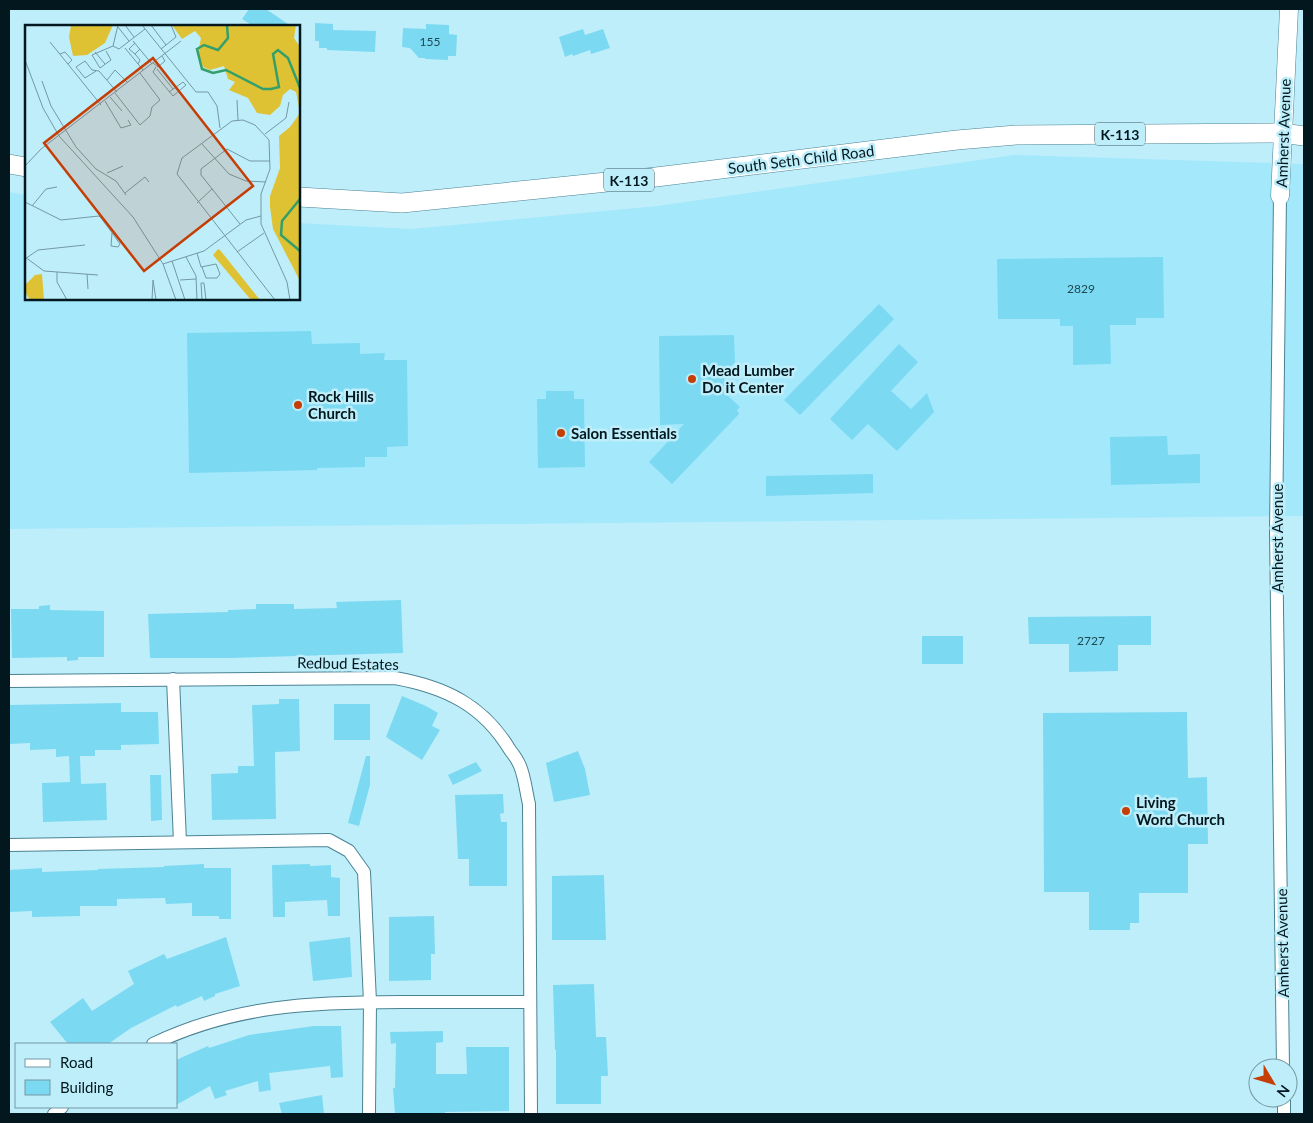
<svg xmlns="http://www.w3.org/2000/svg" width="1313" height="1123" viewBox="0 0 1313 1123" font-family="Lato,sans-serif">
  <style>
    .built { fill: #a4e8fc }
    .building { fill: #7cd9f2 }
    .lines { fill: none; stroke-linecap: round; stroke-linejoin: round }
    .street-casing { stroke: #4a8292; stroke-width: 14 }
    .secondary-casing { stroke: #4a8292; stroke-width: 19 }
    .primary-casing { stroke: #4a8292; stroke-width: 20 }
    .street { stroke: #fff; stroke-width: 12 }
    .secondary { stroke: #fff; stroke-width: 18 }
    .primary { stroke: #fff; stroke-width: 19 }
    .poi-dot { fill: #c53e05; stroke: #bfeefb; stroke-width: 2 }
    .labels { text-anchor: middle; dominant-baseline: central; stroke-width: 5; stroke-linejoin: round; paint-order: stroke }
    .number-label { font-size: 12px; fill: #204853 }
    .shield { fill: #bfeefb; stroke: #3b5860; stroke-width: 1 }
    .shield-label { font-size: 14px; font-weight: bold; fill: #02181e }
    .street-label { font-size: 15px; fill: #02181e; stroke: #bfeefb }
    .poi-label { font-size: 15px; font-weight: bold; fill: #02181e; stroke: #bfeefb; text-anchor: start }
    .inset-river { fill: none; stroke: #349f6a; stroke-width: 2.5 }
    .inset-road { fill: none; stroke: #7398a3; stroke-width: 1 }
    .view { fill: #c53e05; fill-opacity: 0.15; stroke: #c53e05; stroke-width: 2.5 }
    .inset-edge { fill: none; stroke: #02181e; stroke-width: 2.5 }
  </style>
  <rect width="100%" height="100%" fill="#bfeefb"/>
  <!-- built -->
  <polygon class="built" points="1014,155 1304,164 1304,516 9,529 9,192 26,195 26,299 299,299 299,223 411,229 657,206"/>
  <!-- building -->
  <g class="building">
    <polygon points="249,9 266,9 291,26 253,26 242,19"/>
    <polygon points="315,23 333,24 333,30 376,31 375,52 327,50 327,48 319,48 319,41 315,41"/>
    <polygon points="426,24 449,25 449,34 457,35 456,56 448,56 448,60 425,59 425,58 419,58 410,48 402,47 403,28 426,29"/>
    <polygon points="583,29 585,35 603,29 610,48 591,54 590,50 573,56 572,54 565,57 559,37"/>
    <polygon points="1163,257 1164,318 1136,318 1136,325 1110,325 1111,364 1073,365 1073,326 1060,326 1060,319 998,319 997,259"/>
    <polygon points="879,304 894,319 800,415 784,400"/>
    <polygon points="311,331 312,344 360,343 360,354 385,353 384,360 407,360 408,446 387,447 387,457 365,457 365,467 317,468 317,470 189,473 187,333"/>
    <polygon points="734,335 735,362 724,373 725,393 740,407 737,410 739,414 672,484 649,462 684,424 660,425 659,336"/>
    <polygon points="899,344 918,362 891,391 911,409 927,393 934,412 897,451 868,424 852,440 830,419"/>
    <polygon points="546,391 574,391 574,399 584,399 585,467 538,468 537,399 546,399"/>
    <polygon points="1167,436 1168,455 1200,454 1200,483 1111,485 1110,437"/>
    <polygon points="873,474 873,493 766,496 766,476"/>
    <polygon points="401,600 403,653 230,658 150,658 148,614 228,612 228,610 256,609 256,604 294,604 294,609 337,608 336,602"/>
    <polygon points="50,605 50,610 104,611 104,657 78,657 78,660 67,661 67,657 12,658 11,609 39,609 39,606"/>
    <polygon points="1151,616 1151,645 1118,645 1118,671 1069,672 1069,644 1029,644 1028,617"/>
    <rect x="922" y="636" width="41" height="28"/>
    <polygon points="402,696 426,706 438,713 432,726 440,730 422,760 386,737"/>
    <polygon points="279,699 299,699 300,751 275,752 276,819 212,820 211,774 238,773 238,766 254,766 252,705 279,704"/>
    <polygon points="121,703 121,712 158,712 159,744 121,745 121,750 95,750 95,756 80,756 81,784 106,783 107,820 43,822 42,783 70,782 69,756 56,757 56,749 30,750 30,743 9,744 9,705"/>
    <rect x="334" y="704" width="36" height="36"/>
    <polygon points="1187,712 1188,778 1207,777 1208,844 1188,844 1188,893 1139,893 1139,923 1130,923 1130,930 1089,930 1089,892 1044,892 1043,713"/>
    <polygon points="578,751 585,769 590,795 554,802 546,763"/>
    <polygon points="366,756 370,756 370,785 359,826 348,823"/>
    <polygon points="476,762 482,771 453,785 448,775"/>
    <polygon points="150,775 161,775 162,820 151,821"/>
    <polygon points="503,794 504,813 500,814 501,822 507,822 507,886 469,886 469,859 458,859 455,795"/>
    <polygon points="204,864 204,868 231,868 231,919 219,919 219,916 192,916 192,903 166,904 165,898 117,899 117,906 80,906 80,916 32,917 32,911 9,912 9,870 42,868 42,872 98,870 98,869 164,867 164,866"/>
    <polygon points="310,864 310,866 331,865 331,877 340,878 340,916 328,916 327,900 285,902 285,917 273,917 272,865"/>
    <polygon points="604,875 606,940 552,940 552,876"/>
    <polygon points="434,916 435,954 431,954 431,980 389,981 389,917"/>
    <polygon points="226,937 240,986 215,994 215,996 204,1001 202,996 177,1007 176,1005 131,1028 108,1044 68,1044 50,1022 83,998 92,1011 134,984 128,971 164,954 167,959"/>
    <polygon points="350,937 352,977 313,981 309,942"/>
    <polygon points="594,984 596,1037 606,1037 608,1076 601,1076 601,1104 556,1104 556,1050 555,1050 553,985"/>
    <polygon points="314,1026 341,1026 343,1077 331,1078 330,1066 269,1073 271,1090 259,1092 258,1081 225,1091 227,1095 215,1099 210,1086 176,1105 176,1060 208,1046 209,1048 249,1035"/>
    <polygon points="443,1031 443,1042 436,1043 436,1074 467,1074 466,1047 509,1047 509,1111 445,1112 445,1114 395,1114 393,1088 395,1088 396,1043 391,1044 390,1032"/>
    <polygon points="322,1095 324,1114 282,1114 279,1103"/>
  </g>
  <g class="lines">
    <!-- street casing -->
    <g class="street-casing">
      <g id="street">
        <polyline points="1280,196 1276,531 1283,1068"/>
        <polyline points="173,679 180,842"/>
        <path d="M9 681 395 678C445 687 483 705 510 750 514 755 518 761 520 766 525 778 526 792 529 804L531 1114"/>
        <polyline points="9,845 329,840 349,851 364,872 370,1002 369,1114"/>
        <path d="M153 1044C234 1005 313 1002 401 1002 444 1002 487 1002 530 1002"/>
        <polyline points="1284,1098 1284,1114"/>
        <polyline points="54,1114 62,1107"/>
      </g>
    </g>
    <!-- secondary casing -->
    <g class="secondary-casing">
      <polyline id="secondary" points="1280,196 1289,9"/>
    </g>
    <!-- primary casing -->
    <g class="primary-casing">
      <g id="primary">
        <polyline points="9,164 26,167"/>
        <polyline points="299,197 402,203 656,177 957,140 1016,135 1282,133 1304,136"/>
      </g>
    </g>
    <!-- street -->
    <use href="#street" class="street"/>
    <!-- secondary -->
    <use href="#secondary" class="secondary"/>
    <!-- primary -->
    <use href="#primary" class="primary"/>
  </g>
  <!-- markers -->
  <g class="poi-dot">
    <circle cx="692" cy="379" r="5"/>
    <circle cx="298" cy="405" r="5"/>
    <circle cx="561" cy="433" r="5"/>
    <circle cx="1126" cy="811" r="5"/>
  </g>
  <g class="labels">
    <!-- number labels -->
    <g class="number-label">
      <text x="430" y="41">155</text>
      <text x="1081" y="288">2829</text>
      <text x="1091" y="640">2727</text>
    </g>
    <!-- shield labels -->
    <g class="shield">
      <rect x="1095" y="122.5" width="50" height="23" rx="4"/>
      <rect x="604" y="168.5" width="50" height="23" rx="4"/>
    </g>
    <g class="shield-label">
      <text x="1120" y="134">K-113</text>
      <text x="629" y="180">K-113</text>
    </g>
    <!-- street labels -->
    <g class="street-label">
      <text transform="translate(1283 133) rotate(-88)">Amherst Avenue</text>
      <text transform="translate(801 159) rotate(-7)">South Seth Child Road</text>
      <text transform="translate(1277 538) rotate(-90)">Amherst Avenue</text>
      <text transform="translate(348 663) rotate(1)">Redbud Estates</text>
      <text transform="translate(1282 943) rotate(-91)">Amherst Avenue</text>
    </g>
    <!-- poi labels -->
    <g class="poi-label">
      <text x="702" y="370">Mead Lumber<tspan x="702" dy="17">Do it Center</tspan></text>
      <text x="308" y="396">Rock Hills<tspan x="308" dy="17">Church</tspan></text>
      <text x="571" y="433">Salon Essentials</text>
      <text x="1136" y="802">Living<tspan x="1136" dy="17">Word Church</tspan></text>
    </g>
  </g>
  <!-- overview -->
  <g transform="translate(25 25)">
    <rect width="275" height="275" fill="#bfeefb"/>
    <path d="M46 0H88L80 18 62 30 48 31 44 12ZM147 0H271L269 13 275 22V256L248 204 245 182V171L255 143 254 111 265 102 275 88 271 67 265 64 258 70 255 81 245 90 232 88 223 73 204 65 210 57 203 54 199 41 185 45 178 42 173 28 176 13 170 6 157 14ZM193 224 195 225 235 275H226L188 230ZM17 249 19 275H5L0 267 1 259 10 250Z" fill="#dec234"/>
    <path class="inset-river" d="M202 0 203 13 193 25 179 20 172 24 177 44 188 48 201 45 238 64H246L254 62 248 29 253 25 263 33 275 63M275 174 257 196 256 210 275 226"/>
    <path class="inset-road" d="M100 0 109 12M117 0 171 67H183L192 81 195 103M126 0 141 20M93 2 104 16M108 16 127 39M25 17 76 80M88 21 94 24 120 4M100 23 118 45M136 24 151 12 146 0M81 26 86 35 75 43 67 30 88 21 93 0M70 27 80 39M35 29 40 27 47 35 43 39M110 29 104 24 110 18M0 35 18 83 34 111 108 192 138 239 151 275M128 38 133 42 140 36 137 31M113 39 115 35 110 29 115 24M131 42 128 47 148 71 161 60 158 57 144 67M132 44 148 64M71 46 60 53 51 42 60 36 67 45 74 46 92 67M82 55 90 45 103 58M17 56 26 81 51 122 71 144 91 156 101 170M90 68 115 100 125 91 127 82 135 75 115 48M85 72 97 86M212 75 213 95M80 76 96 103 106 100 103 95M240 109 261 93 264 77M176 118 204 149 221 156 241 157M0 141 16 124 156 16M82 148 98 141M100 168 120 152 124 157M0 177 36 195 74 191 76 193 85 205 95 219 93 222 86 221 87 208M172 178 187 164M7 181 21 164 32 162M215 199 176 150V144L202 124 225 136H245M212 227 239 208M172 228 176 242 191 239 195 249 192 253H181L177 242M0 232 19 246 73 250M161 232 171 251 172 275M0 234 13 225 60 220M147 236 160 275M138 239 179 226 221 195 236 191M32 247V257L42 275M62 249 63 264M155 255 171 254M127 275 128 255 131 275M177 275 176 258H179L181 275M250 275 152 149 157 133 207 96 218 95 230 100 244 115 245 144 236 169V199L262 257 265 275"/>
    <path class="view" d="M128 33 228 161 119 246 19 118Z"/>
    <rect width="275" height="275" class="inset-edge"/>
  </g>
  <!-- border -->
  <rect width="1313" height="1123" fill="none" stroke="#02181e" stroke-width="20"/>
  <!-- legend -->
  <rect x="15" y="1043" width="162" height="65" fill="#bfeefb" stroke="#7398a3"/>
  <rect x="25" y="1059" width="25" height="8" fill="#ffffff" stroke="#7398a3"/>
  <text x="60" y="1068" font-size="15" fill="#02181e">Road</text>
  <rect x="25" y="1080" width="25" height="15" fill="#7cd9f2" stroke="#7398a3"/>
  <text x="60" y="1093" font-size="15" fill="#02181e">Building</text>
  <!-- north arrow -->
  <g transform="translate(1273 1083) rotate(128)"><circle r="24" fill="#bfeefb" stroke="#7398a3"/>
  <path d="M0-4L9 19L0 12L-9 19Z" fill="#c53e05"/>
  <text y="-8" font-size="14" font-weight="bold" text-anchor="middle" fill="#02181e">N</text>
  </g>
</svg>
